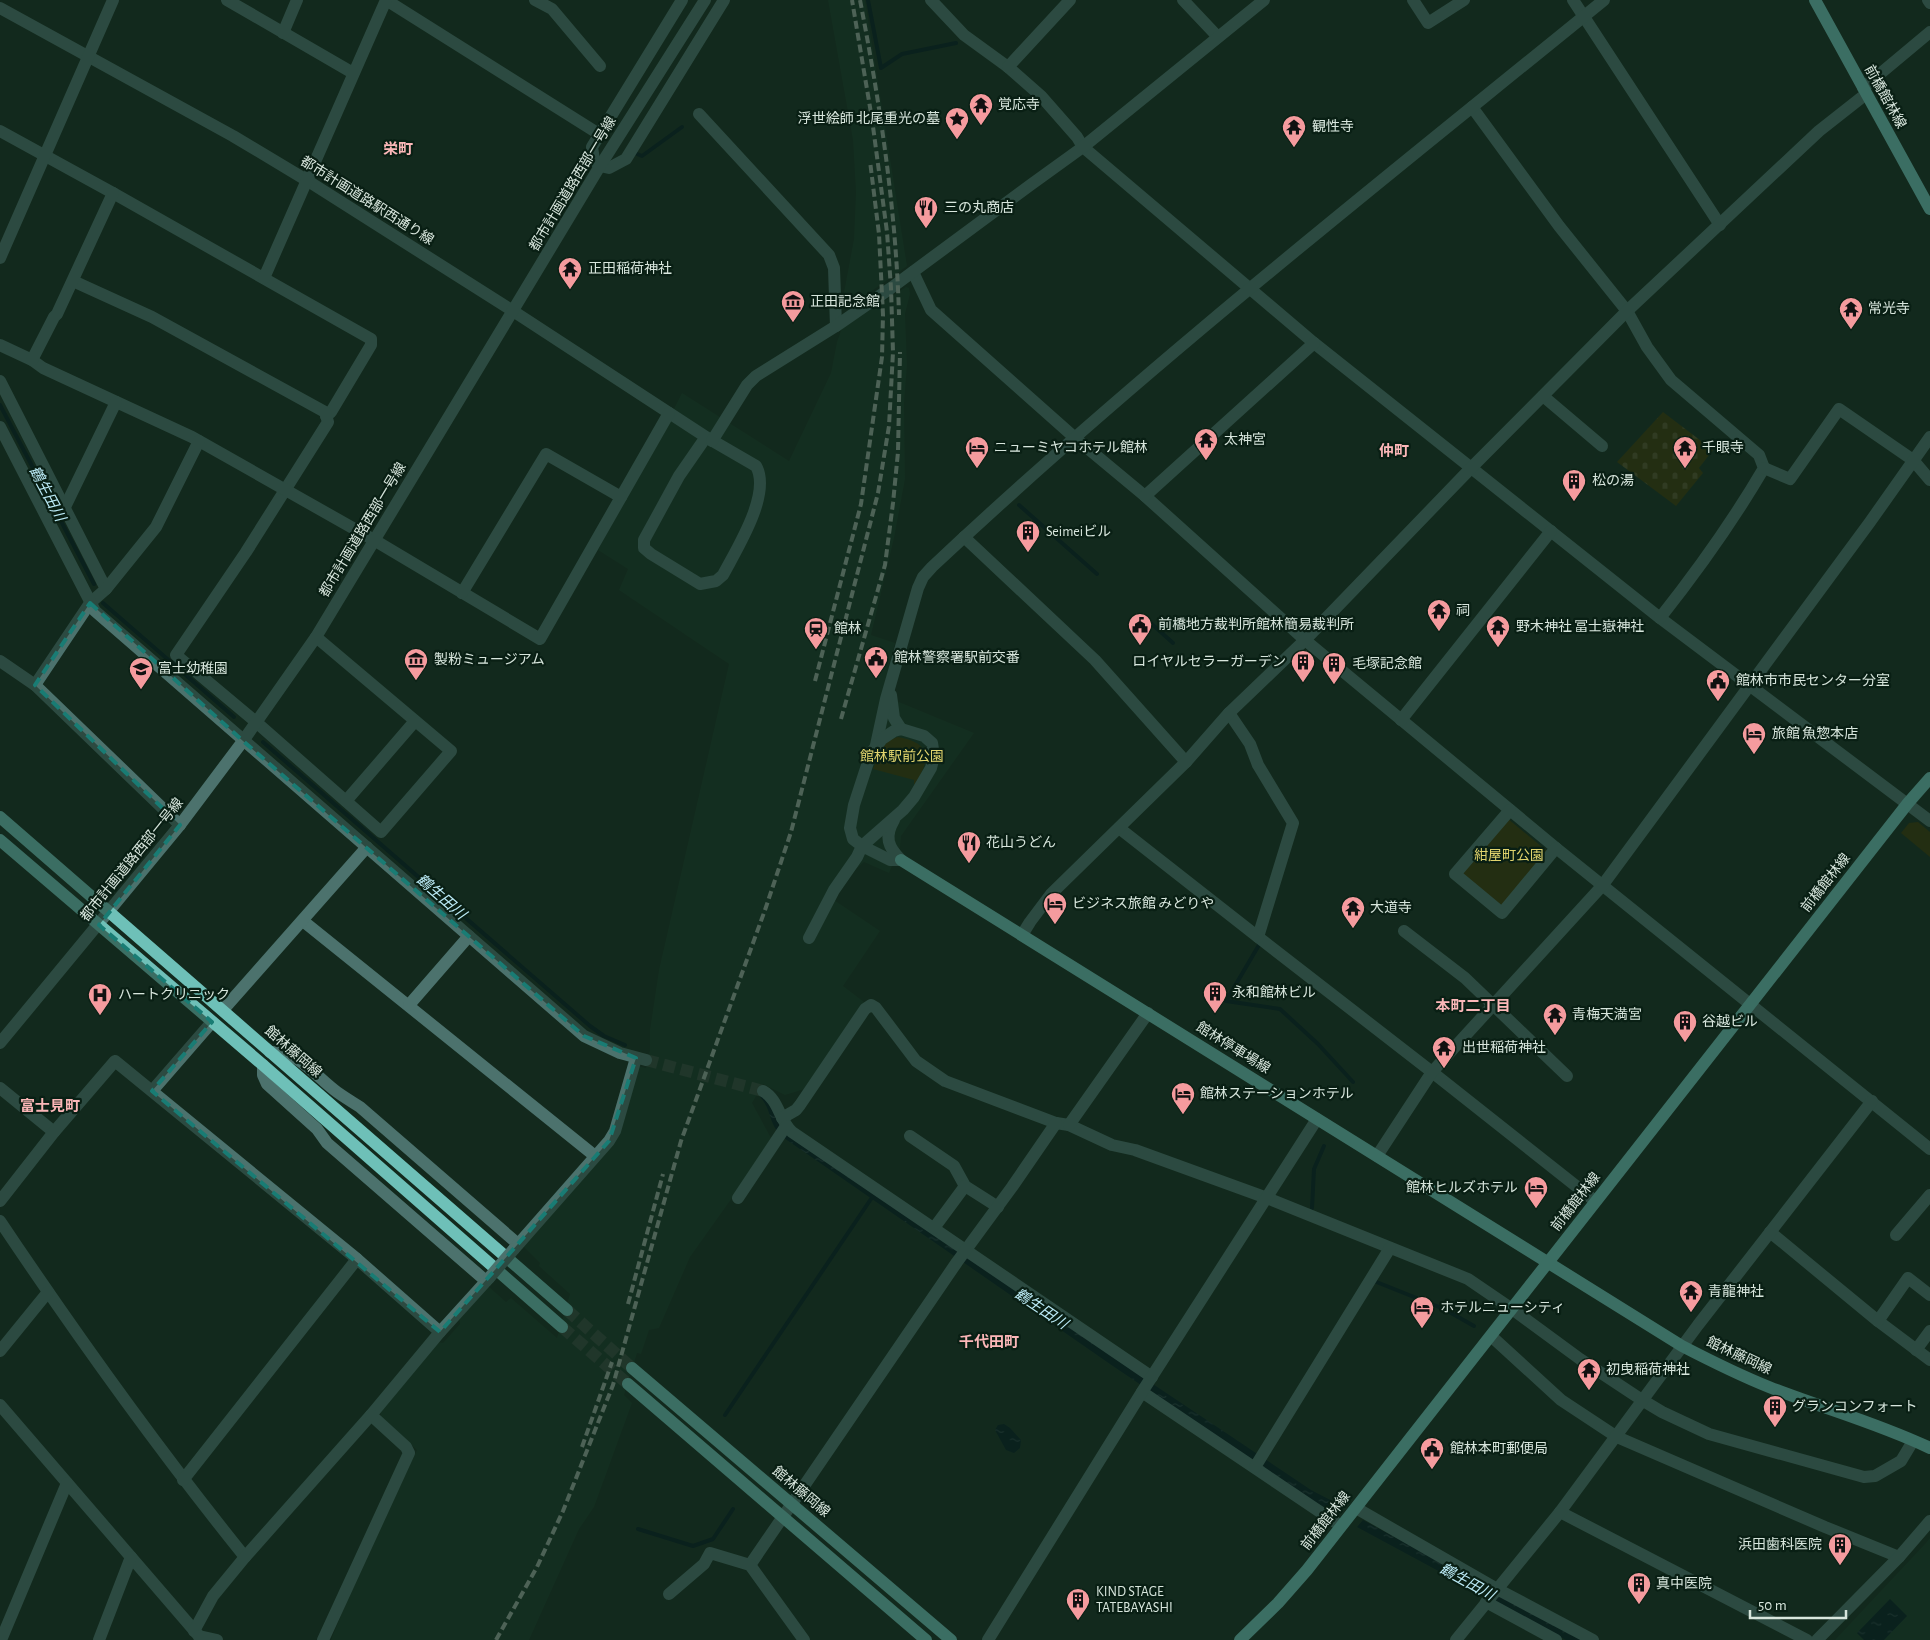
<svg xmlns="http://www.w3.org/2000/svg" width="1930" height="1640" viewBox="0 0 1930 1640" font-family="'Alegreya Sans','Noto Sans JP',sans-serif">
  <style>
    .built { fill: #163425 }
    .green { fill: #383305 }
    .cemetery { fill: url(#cemetery-stones) }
    .water { fill: url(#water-ripples) }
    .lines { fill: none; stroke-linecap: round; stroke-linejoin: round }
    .stream { stroke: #00171e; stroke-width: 4 }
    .minor-tunnel { stroke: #31453a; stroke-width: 12; stroke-dasharray: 12 6; stroke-linecap: butt }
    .major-tunnel { stroke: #31453a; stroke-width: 12; stroke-dasharray: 12 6; stroke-linecap: butt }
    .minor { stroke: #4c726d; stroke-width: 12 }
    .major { stroke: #6ec0b8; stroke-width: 12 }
    .rail { stroke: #96a69c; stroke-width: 4; stroke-dasharray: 8 4; stroke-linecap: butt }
    .minor-bridge { stroke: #4c726d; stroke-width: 12 }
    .marked { fill: none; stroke: #197c74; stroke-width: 4; stroke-dasharray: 10 6; stroke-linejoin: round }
    .labels { text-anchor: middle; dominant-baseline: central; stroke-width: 4.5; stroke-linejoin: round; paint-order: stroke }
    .street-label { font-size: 14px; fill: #d8e6dd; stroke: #091f14 }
    .poi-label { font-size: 14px; fill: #d8e6dd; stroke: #091f14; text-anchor: start }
    .park-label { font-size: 14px; fill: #e1d46d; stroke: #091f14 }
    .neighbourhood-label { font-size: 15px; font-weight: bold; fill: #fbb7b8; stroke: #091f14 }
    .water-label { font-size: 15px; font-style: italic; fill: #bcebf7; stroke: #091f14 }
  </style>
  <defs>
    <pattern id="cemetery-stones" width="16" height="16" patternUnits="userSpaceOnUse" patternTransform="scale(1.25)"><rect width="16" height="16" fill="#383305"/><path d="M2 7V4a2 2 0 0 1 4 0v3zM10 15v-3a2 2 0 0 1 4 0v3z" fill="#545129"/></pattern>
    <pattern id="water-ripples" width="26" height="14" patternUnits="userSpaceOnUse" patternTransform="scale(1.25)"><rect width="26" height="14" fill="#00171e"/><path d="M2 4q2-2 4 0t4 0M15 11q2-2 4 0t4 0" fill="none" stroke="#24393e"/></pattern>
  </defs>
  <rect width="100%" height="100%" fill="#13291d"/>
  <!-- built -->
  <g class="built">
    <polygon points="828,0 865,0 907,266 849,307 843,298 854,239 856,192 853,140"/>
    <polygon points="906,287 909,288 910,294 905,314 907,365 904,403 905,479 894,538 871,635 895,643 882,695 974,733 901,836 900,847 889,873 864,862 848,876 834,900 880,931 843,986 864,1002 808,1088 785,1095 763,1084 752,1103 771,1138 739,1188 690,1257 659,1328 649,1330 641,1354 637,1353 624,1395 632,1403 594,1507 579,1529 529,1640 331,1640 357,1576 417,1450 381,1417 380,1410 438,1342 443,1343 460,1324 459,1317 488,1286 506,1302 511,1298 557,1338 570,1294 539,1266 540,1263 523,1246 614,1141 638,1066 646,1068 650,1050 650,1030 659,970 729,664 619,590 628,569 598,550 659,439 682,393 789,461 831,373 837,342 842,328"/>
    <polygon points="1930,1538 1930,1640 1835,1640 1926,1543"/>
  </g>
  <!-- green -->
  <g class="green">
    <path d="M898 737C932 743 931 760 914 785V780L873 769C878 756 882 741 898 737Z"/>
    <polygon points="1507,818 1547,851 1503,906 1460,875"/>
    <polygon points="1918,822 1930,832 1930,857 1901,833 1909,823"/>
  </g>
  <!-- cemetery -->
  <polygon class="cemetery" points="1663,412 1713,450 1699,468 1703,473 1676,506 1617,462"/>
  <!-- water -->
  <g class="water">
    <path d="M761 1093 778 1119 1114 1358 1311 1490 1340 1505 1335 1513 1308 1498 1110 1364 784 1138C767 1124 773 1111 760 1097Z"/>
    <polygon points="1004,1424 1010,1428 1021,1440 1020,1448 1014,1453 1006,1450 995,1430 998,1425"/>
    <polygon points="1363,1520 1584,1640 1566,1640 1357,1527"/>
    <polygon points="1890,1599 1907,1616 1884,1640 1864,1640 1857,1633"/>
  </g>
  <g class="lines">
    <!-- stream -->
    <g class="stream">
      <polyline points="868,0 881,68 902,54 956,43"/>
      <polyline points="637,154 642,156 682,127"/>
      <polyline points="0,405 94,584"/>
      <polyline points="1019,505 1097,574"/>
      <polyline points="103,603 234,717"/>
      <polyline points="1144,617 1173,643"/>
      <polyline points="263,742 590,1026 604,1036 625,1045"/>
      <polyline points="1259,945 1226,1001 1280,1009 1318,1044 1353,1082"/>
      <polyline points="1312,1208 1314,1169 1324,1146"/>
      <polyline points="1374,1281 1444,1309 1474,1326"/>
      <polyline points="725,1415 873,1196"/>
      <polyline points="638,1529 693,1546 713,1539 733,1509"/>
    </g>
    <!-- minor-tunnel -->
    <polyline class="minor-tunnel" points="646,1060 763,1091"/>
    <!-- major-tunnel -->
    <g class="major-tunnel">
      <polyline points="567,1310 632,1368"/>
      <polyline points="562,1327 628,1384"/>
    </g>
    <!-- minor -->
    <g class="minor">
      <polyline points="227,0 353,73"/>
      <polyline points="386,0 599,134"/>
      <polyline points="535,0 552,9 600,66"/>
      <polyline points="682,0 592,147 594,160 600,166 609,168 626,159 724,0"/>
      <polyline points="931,0 964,35 1008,67 1041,96 1077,137 1083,147 1314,343 1660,618 1930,821"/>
      <polyline points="1183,0 1218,37"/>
      <polyline points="1413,0 1428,23 1464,0"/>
      <polyline points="1573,0 1720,225"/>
      <polyline points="1928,0 1930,3"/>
      <path d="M0 8 233 136 308 181 513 311 706 437 756 466C772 494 736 550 723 575L716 581 700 584 651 554 644 548V540L679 476 706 437"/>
      <polyline points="283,33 297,0"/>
      <polyline points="1008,67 1070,0"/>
      <polyline points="1863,88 1930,32"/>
      <path d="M1472 107 1559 226 1627 311 1647 347 1671 380 1759 455 1764 468C1733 521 1698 570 1660 618"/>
      <polyline points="699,114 829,255 834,268 836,326"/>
      <polyline points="0,131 113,193 371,339 371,345 331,412 326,416"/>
      <polyline points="0,258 113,0"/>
      <polyline points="913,272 931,310 1074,437 1145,496 1305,640 1556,848 1930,1149"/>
      <polyline points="264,278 386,0"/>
      <polyline points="73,281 152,317 325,412 328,422 246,552 176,655 256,722 381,832 451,751 316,637"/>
      <polyline points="0,345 32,360 43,368 192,437 374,540 540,639 669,413"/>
      <polyline points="32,360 54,317 57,314 113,193"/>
      <polyline points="0,381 106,589 90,603 35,685"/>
      <polyline points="1543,396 1602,446"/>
      <polyline points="0,427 95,611 584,1036 620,1053 646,1060"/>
      <polyline points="712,441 747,385 756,376 836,326 891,288 1029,186 1083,147 1264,0"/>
      <polyline points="1764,468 1790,479 1839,409 1913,460 1930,480"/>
      <polyline points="1145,496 1314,343"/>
      <polyline points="64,509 116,402"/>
      <polyline points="964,537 1095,660 1186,762"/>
      <polyline points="106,589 156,527 199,441"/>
      <polyline points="462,593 546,454 621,497"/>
      <polyline points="0,661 35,685 180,825"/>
      <polyline points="891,695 894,718 901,729"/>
      <polyline points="1229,713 1250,744 1258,765 1293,823 1258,937 1432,1072 1595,1201"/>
      <polyline points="1401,720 1551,531"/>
      <path d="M876 745 886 699 918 588 923 577 932 567C1146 366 1377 185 1604 0"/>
      <polyline points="346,801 415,721"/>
      <polyline points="1510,810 1455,874 1502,913 1556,848"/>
      <path d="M894 820C884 837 888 847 901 860"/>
      <polyline points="1119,828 1258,937"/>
      <polyline points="303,921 595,1156"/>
      <polyline points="1404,931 1465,978 1567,1076"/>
      <polyline points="1022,935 1030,922 1051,894 1186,762 1229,713 1305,640 1472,467 1627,311 1819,131 1866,94"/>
      <polyline points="809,938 834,890 857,857 862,846 903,810 914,797 931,768 934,756 932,743 924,736 901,729 894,731 882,739 871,753 854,805 850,828 853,839 862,846 890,860 901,860"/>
      <polyline points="409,1005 469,936"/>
      <polyline points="223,1010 367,847"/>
      <polyline points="0,1043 180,825 243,741 316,637 600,166 705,0"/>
      <path d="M270 1052C299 1051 315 1076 337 1092 344 1097 352 1102 360 1107L518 1244"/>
      <polyline points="263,1065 263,1075 267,1084 317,1129 327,1143 486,1281"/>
      <polyline points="0,1088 54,1132"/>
      <polyline points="152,1091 212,1022"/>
      <path d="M763 1091C779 1100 779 1120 792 1132L1152 1377"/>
      <polyline points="782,1118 796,1110 800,1105 865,1009 871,1005 876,1008 916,1061 945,1081 1056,1123 1069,1125 1112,1145 1135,1150 1267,1198 1468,1279 1512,1309 1580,1359 1642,1400 1662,1412 1709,1434 1864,1477 1875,1476 1901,1461 1913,1441"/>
      <polyline points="1069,1125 1148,1013"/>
      <polyline points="910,1136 954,1166 965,1186 998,1207"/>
      <polyline points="1377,1156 1432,1072 1602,886 1870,522 1930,437"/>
      <polyline points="738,1198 786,1126"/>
      <polyline points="0,1201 54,1132 115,1061 357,1259 440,1332"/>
      <path d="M0 1221C77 1336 158 1449 245 1557"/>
      <polyline points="934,1228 965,1186"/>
      <polyline points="1770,1232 1878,1321 1930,1360"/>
      <polyline points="1896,1235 1930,1195"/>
      <polyline points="514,1249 609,1141 615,1131 636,1058"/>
      <polyline points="1878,1321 1908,1278 1930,1295"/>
      <polyline points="1491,1336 1561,1400 1617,1437 1825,1527 1899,1557"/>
      <polyline points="1916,1350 1930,1331"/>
      <polyline points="0,1351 48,1292"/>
      <polyline points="1142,1392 1341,1526"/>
      <polyline points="0,1405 199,1636 200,1640"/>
      <polyline points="1255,1467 1390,1248"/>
      <polyline points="183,1480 357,1259"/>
      <polyline points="1356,1508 1497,1589 1593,1640"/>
      <polyline points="1560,1512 1807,1640"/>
      <polyline points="750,1565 957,1262 1012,1187 1056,1123"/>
      <polyline points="669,1594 704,1564 710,1553 750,1565 804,1640"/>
      <polyline points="1486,1602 1556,1640"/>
      <polyline points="194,1631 213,1596 245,1557 371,1415 440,1332 489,1278"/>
      <polyline points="199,1636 217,1640"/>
      <polyline points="1,1640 67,1483"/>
      <polyline points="99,1640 131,1557"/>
      <polyline points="323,1640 409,1453 406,1447 371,1415"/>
      <polyline points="988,1640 1142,1392 1317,1119"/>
      <polyline points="1456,1640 1560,1512 1698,1325 1872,1101"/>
      <polyline points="1817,1640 1899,1557 1930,1521"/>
    </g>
    <!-- major -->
    <g class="major">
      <polyline points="1815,0 1930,209"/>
      <polyline points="0,817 567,1310"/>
      <polyline points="0,840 263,1065 562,1327"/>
      <path d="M901 860 1682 1346C1711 1361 1739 1375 1769 1387 1822 1408 1878 1423 1930 1448"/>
      <polyline points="632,1368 951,1640"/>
      <polyline points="628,1384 926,1640"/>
      <polyline points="1240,1640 1278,1603 1307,1570 1908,803 1930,778"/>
    </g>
    <!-- rail -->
    <g class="rail">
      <path d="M860 0C880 104 896 209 899 315"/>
      <polyline points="815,681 861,504 882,357 883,315 879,234 870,161"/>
      <polyline points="841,719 885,565 893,503 898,452 900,352"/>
      <polyline points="628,1304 663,1174"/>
      <polyline points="582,1447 612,1362"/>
      <polyline points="496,1640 537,1567 563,1511 613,1385 681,1141 765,910 791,832 878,493 889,426 893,352 891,288 887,232 872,119 852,0"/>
    </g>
    <!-- minor-bridge -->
    <polyline class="minor-bridge" points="489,1278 514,1249"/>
  </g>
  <!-- marked area -->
  <path d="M0 0H1930V1640H0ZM90 603 243 741 584 1036 636 1058 609 1141 440 1332 152 1091 212 1022 99 925 180 825 35 685Z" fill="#13291d" fill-opacity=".55" fill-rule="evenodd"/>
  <path class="marked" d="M90 603 243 741 584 1036 636 1058 609 1141 440 1332 152 1091 212 1022 99 925 180 825 35 685Z"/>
  <!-- icons -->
  <defs>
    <g id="temple-pin" transform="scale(1.25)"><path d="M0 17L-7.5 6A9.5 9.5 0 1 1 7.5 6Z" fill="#f59b9e" stroke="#091f14"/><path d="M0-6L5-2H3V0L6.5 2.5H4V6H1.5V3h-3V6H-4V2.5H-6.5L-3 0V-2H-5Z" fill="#111"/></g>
    <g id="sight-pin" transform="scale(1.25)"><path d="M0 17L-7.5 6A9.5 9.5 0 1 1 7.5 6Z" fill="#f59b9e" stroke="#091f14"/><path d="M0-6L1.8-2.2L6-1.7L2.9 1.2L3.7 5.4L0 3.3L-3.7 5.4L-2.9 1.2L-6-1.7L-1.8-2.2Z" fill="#111"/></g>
    <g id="restaurant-pin" transform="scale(1.25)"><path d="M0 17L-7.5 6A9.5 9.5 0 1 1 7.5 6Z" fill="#f59b9e" stroke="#091f14"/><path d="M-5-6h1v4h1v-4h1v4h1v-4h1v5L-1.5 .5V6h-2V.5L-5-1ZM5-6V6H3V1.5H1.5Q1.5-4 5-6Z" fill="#111"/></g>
    <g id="museum-pin" transform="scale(1.25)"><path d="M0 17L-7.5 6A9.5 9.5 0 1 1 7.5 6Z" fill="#f59b9e" stroke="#091f14"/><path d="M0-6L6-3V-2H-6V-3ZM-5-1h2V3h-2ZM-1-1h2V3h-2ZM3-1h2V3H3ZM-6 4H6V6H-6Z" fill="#111"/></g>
    <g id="hotel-pin" transform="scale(1.25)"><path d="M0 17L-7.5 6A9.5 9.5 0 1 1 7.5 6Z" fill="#f59b9e" stroke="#091f14"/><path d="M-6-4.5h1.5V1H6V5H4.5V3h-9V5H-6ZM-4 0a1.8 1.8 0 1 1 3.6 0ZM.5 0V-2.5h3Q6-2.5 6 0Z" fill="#111"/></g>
    <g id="building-pin" transform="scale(1.25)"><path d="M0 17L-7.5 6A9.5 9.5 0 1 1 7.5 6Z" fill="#f59b9e" stroke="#091f14"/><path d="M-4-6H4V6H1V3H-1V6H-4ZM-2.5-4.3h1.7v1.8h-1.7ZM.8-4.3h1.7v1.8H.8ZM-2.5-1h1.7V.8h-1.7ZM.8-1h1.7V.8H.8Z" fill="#111"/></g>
    <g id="civic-pin" transform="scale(1.25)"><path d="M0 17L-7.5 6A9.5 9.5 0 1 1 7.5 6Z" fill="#f59b9e" stroke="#091f14"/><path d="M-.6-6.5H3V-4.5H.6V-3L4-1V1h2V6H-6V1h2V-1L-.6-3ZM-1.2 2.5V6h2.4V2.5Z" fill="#111"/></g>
    <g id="station-pin" transform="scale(1.25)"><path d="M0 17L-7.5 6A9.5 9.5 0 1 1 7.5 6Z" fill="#f59b9e" stroke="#091f14"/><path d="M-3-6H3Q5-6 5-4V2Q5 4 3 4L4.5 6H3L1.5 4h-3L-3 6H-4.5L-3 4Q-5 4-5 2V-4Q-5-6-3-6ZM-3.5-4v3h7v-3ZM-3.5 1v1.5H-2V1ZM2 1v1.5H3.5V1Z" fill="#111"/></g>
    <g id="school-pin" transform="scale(1.25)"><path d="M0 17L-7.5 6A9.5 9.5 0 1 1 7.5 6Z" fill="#f59b9e" stroke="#091f14"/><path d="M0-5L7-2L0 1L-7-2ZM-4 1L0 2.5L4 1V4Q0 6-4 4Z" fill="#111"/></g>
    <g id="hospital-pin" transform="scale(1.25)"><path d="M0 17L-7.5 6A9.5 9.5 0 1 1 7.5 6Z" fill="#f59b9e" stroke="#091f14"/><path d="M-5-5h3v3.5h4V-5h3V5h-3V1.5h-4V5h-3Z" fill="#111"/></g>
  </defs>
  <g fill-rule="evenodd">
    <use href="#temple-pin" x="981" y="105"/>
    <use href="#sight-pin" x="957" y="119"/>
    <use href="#temple-pin" x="1294" y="127"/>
    <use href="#restaurant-pin" x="926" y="208"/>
    <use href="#temple-pin" x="570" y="269"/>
    <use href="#museum-pin" x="793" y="302"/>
    <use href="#temple-pin" x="1851" y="309"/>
    <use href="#temple-pin" x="1206" y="440"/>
    <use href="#hotel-pin" x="977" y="448"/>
    <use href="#temple-pin" x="1685" y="448"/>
    <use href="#building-pin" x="1574" y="481"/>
    <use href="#building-pin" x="1028" y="532"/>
    <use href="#temple-pin" x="1439" y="611"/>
    <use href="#civic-pin" x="1140" y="625"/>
    <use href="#temple-pin" x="1498" y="627"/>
    <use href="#station-pin" x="816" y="629"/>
    <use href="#civic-pin" x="876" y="658"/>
    <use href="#museum-pin" x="416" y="660"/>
    <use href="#building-pin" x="1303" y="662"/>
    <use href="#building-pin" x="1334" y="664"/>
    <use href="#school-pin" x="141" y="669"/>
    <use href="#civic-pin" x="1718" y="681"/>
    <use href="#hotel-pin" x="1754" y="734"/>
    <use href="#restaurant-pin" x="969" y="843"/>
    <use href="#hotel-pin" x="1055" y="904"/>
    <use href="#temple-pin" x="1353" y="908"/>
    <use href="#building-pin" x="1215" y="993"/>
    <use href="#hospital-pin" x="100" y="995"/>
    <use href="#temple-pin" x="1555" y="1015"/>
    <use href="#building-pin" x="1685" y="1022"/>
    <use href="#temple-pin" x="1444" y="1048"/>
    <use href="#hotel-pin" x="1183" y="1094"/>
    <use href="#hotel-pin" x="1536" y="1188"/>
    <use href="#temple-pin" x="1691" y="1292"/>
    <use href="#hotel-pin" x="1422" y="1308"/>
    <use href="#temple-pin" x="1589" y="1370"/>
    <use href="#building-pin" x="1775" y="1407"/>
    <use href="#civic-pin" x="1432" y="1449"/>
    <use href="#building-pin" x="1840" y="1545"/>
    <use href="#building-pin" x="1639" y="1584"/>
    <use href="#building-pin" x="1078" y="1600"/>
  </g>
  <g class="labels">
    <!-- street labels -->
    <g class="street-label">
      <text transform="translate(1885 97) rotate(61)">前橋館林線</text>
      <text transform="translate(573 184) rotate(-59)">都市計画道路西部一号線</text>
      <text transform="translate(367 201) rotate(32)">都市計画道路駅西通り線</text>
      <text transform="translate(363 530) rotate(-59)">都市計画道路西部一号線</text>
      <text transform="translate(132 860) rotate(-51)">都市計画道路西部一号線</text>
      <text transform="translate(1826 883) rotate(-52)">前橋館林線</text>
      <text transform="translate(1233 1048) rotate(32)">館林停車場線</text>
      <text transform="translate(293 1052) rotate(41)">館林藤岡線</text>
      <text transform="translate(1576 1202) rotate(-52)">前橋館林線</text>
      <text transform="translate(1739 1356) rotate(25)">館林藤岡線</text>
      <text transform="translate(801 1492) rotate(40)">館林藤岡線</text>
      <text transform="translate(1326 1521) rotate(-52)">前橋館林線</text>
    </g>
    <!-- poi labels -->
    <g class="poi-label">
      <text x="998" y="105">覚応寺</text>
      <text x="940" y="119" text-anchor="end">浮世絵師 北尾重光の墓</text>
      <text x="1312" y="127">観性寺</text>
      <text x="944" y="208">三の丸商店</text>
      <text x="588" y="269">正田稲荷神社</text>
      <text x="810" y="302">正田記念館</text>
      <text x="1868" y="309">常光寺</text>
      <text x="1224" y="440">太神宮</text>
      <text x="994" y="448">ニューミヤコホテル館林</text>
      <text x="1702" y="448">千眼寺</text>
      <text x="1592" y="481">松の湯</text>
      <text x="1046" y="532">Seimeiビル</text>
      <text x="1456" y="611">祠</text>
      <text x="1158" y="625">前橋地方裁判所館林簡易裁判所</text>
      <text x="1516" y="627">野木神社 冨士嶽神社</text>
      <text x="834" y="629">館林</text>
      <text x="894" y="658">館林警察署駅前交番</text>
      <text x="434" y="660">製粉ミュージアム</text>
      <text x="1286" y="662" text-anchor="end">ロイヤルセラーガーデン</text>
      <text x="1352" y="664">毛塚記念館</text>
      <text x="158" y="669">富士幼稚園</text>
      <text x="1736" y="681">館林市市民センター分室</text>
      <text x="1772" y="734">旅館 魚惣本店</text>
      <text x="986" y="843">花山うどん</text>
      <text x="1072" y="904">ビジネス旅館 みどりや</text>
      <text x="1370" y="908">大道寺</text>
      <text x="1232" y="993">永和館林ビル</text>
      <text x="118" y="995">ハートクリニック</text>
      <text x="1572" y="1015">青梅天満宮</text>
      <text x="1702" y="1022">谷越ビル</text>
      <text x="1462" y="1048">出世稲荷神社</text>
      <text x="1200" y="1094">館林ステーションホテル</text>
      <text x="1518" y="1188" text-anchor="end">館林ヒルズホテル</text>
      <text x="1708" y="1292">青龍神社</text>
      <text x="1440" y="1308">ホテルニューシティ</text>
      <text x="1606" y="1370">初曳稲荷神社</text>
      <text x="1792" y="1407">グランコンフォート</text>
      <text x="1450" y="1449">館林本町郵便局</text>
      <text x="1822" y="1545" text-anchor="end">浜田歯科医院</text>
      <text x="1656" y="1584">真中医院</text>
      <text x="1096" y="1592">KIND STAGE<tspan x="1096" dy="16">TATEBAYASHI</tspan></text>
    </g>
    <!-- park labels -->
    <g class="park-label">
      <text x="902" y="757">館林駅前公園</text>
      <text x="1509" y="856">紺屋町公園</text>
    </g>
    <!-- neighbourhood labels -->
    <g class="neighbourhood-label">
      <text x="398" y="149">栄町</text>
      <text x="1394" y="451">仲町</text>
      <text x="1473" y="1006">本町二丁目</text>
      <text x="50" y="1106">富士見町</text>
      <text x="989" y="1342">千代田町</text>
    </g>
    <!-- water labels -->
    <g class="water-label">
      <text transform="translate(47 494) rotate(62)">鶴生田川</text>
      <text transform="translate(441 897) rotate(41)">鶴生田川</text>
      <text transform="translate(1041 1309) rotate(34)">鶴生田川</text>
      <text transform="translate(1467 1582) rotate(29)">鶴生田川</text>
    </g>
  </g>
  <!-- scale -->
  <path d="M1750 1610v8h96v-8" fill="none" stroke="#d8e6dd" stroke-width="2.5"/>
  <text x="1758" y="1610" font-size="15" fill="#d8e6dd" stroke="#091f14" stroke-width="4" paint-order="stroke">50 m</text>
</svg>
